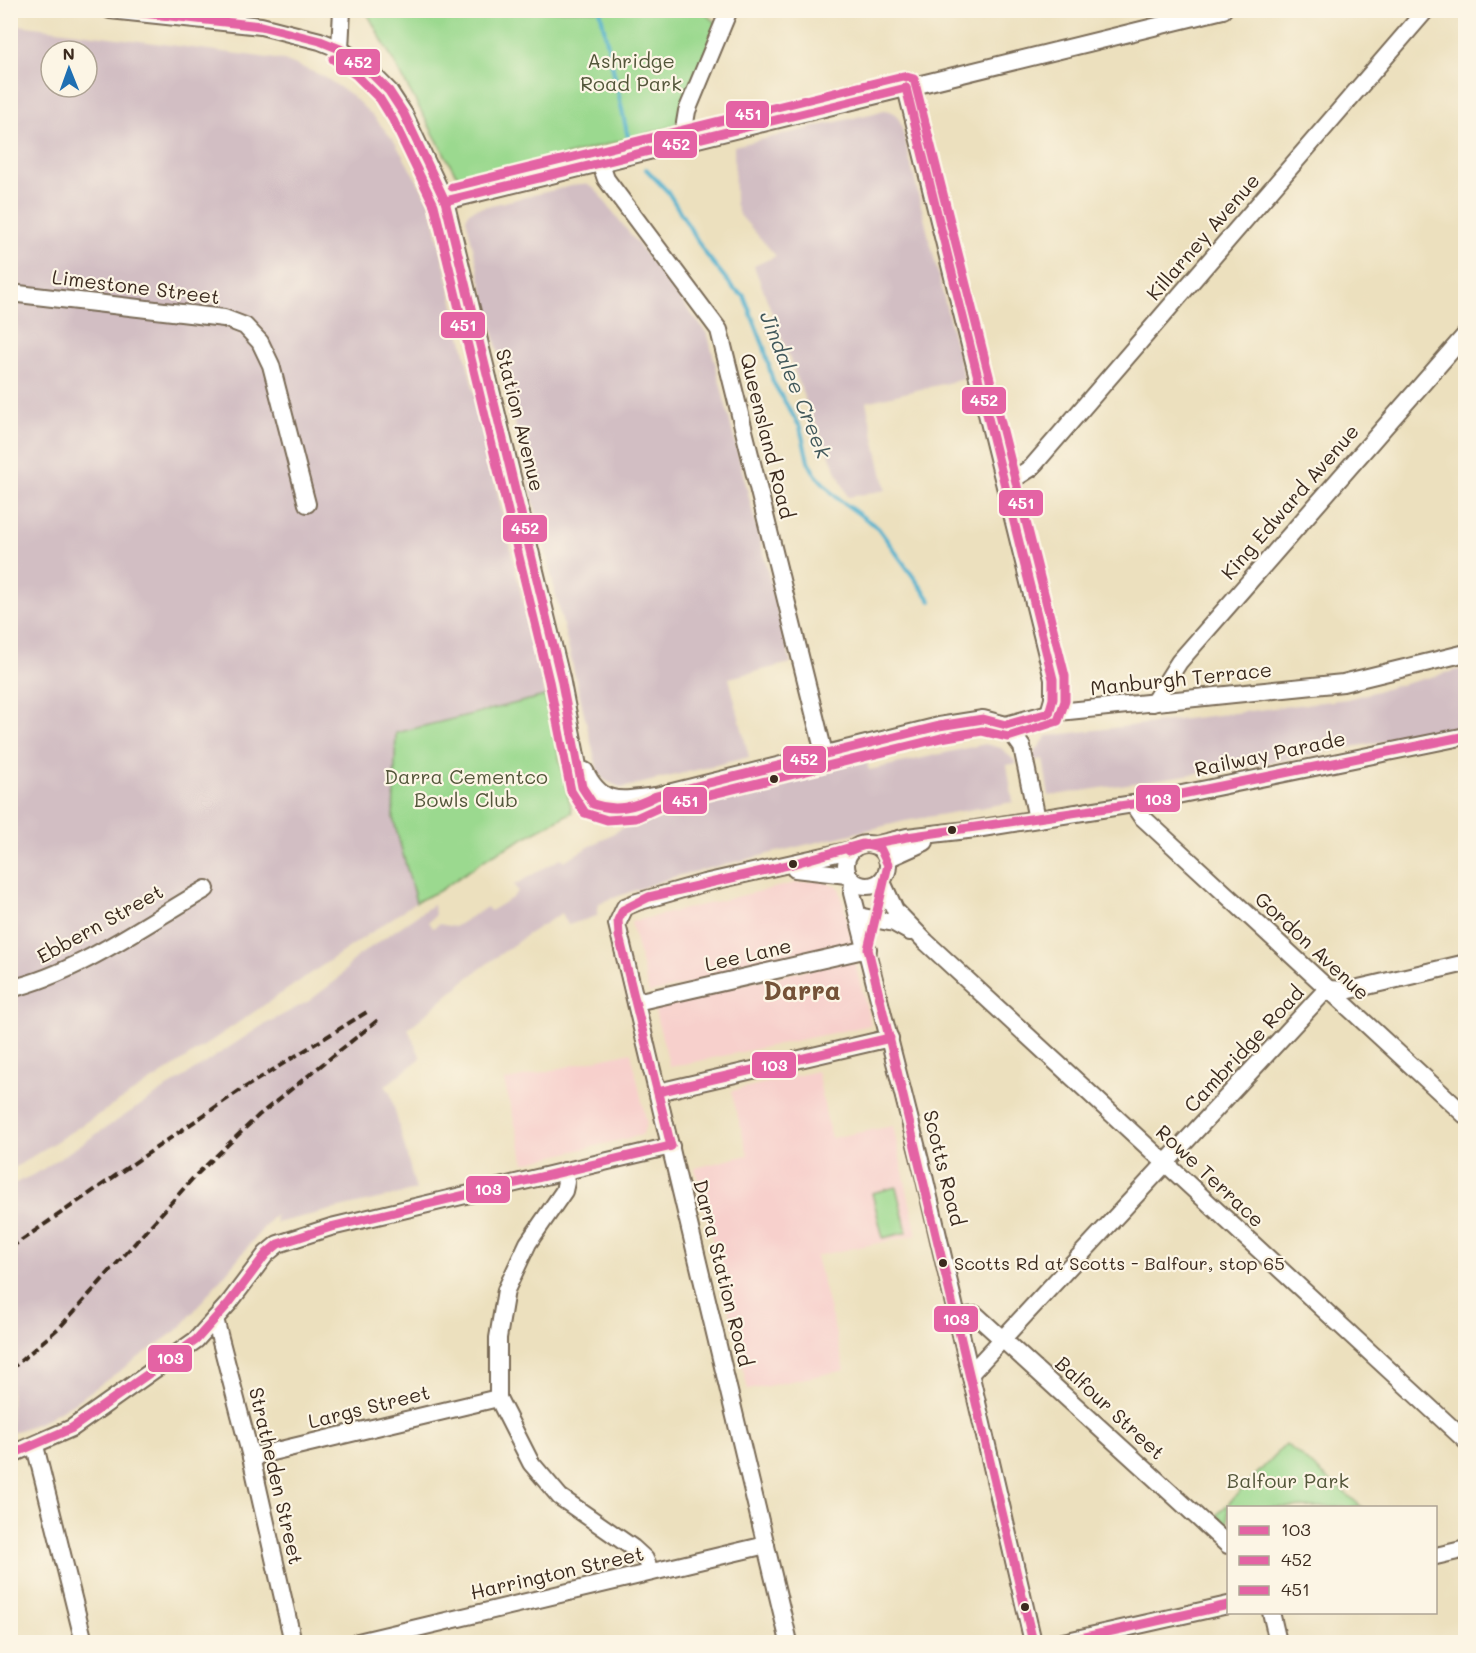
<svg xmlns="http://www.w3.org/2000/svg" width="1476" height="1653" font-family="Mali,sans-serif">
<rect width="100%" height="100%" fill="#fcf5e5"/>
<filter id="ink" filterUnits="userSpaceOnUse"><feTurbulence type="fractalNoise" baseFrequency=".0167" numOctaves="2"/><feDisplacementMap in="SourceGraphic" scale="12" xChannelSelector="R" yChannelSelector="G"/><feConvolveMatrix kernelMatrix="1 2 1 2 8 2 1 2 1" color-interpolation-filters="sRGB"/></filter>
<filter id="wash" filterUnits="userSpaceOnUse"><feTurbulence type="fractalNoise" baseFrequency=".008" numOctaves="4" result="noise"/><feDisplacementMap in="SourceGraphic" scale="24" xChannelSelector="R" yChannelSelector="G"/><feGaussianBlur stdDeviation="1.35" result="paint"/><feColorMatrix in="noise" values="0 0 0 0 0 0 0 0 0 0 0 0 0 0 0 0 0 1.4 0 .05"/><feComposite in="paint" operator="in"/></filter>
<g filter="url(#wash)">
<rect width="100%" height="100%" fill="#ece0be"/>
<g fill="#f7d0cc">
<polygon points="820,880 839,887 854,948 649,993 631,922 795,883"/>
<polygon points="854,959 871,1025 670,1067 653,1004"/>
<polygon points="631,1052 647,1124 642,1135 525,1163 504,1081"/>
<polygon points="817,1071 831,1138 893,1126 917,1235 816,1256 845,1370 748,1390 695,1168 748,1155 731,1091"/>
</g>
<g fill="#d2bec3" fill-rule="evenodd">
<path d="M11,24l273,36 39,16 28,19 23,22 20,24 36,62 115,493 -149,37 15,152 5,17 -249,169 -156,99zM51,51h36v36h-36z"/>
<polygon points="887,110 895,114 900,121 964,379 866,402 886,490 848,497 809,409 754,266 776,256 739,214 735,203 734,146"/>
<polygon points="579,184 587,184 596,190 708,335 791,663 729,678 749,757 622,788 604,780 598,772 466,218 469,212 475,209"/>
<polygon points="1465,668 1465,725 1453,728 1226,771 1225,769 1049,796 1043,759 1032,761 1032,756 1047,736 1347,699"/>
<polygon points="985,744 1001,748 1017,763 1007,765 1013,802 905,821 673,877 599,903 597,916 568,925 562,913 528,934 469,977 408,1029 421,1058 385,1086 390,1092 416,1190 276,1223 275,1214 180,1328 80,1399 41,1422 11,1433 11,1185 37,1173 260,1027 309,1001 338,979 355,958 434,904 435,916 428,922 433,928 439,924 454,927 487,907 490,911 512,898 518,891 514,885 562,858 564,861 658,808 865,757 869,770"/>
</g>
<g fill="#9bd98f" stroke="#6b8256" stroke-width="1.5">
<polygon points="701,10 718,25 675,126 475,180 462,181 454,171 366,11"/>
<polygon points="545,696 572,812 489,857 439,891 416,902 393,818 396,733"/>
<polygon points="896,1187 907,1232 883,1238 872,1193"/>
<polygon points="1286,1444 1362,1507 1228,1508 1228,1526 1217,1515"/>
</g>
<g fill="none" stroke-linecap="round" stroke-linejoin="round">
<g stroke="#50b0ce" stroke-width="4">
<polyline points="600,10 628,137"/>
<polyline points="646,169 668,192 705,253 734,289 744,296 764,347 773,382 800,427 808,461 815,474 837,498 878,528 931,601"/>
</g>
</g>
</g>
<g filter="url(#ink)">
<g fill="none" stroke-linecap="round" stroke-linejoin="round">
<defs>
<g id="minor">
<path d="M110,10l151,16 59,15 20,8 24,17 25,25 15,23 41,87 116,477 21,109 11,17c23,10 42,4 63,-8"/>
<polyline points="340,49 342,10"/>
<polyline points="906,88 1053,679 1053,699 1049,713"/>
<polyline points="688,141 685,123 687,111 729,10"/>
<polyline points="600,162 606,179 719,330 824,753"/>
<polyline points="445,201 1223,10"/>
<polyline points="10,293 224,318 245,326 260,342 271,365 307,504"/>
<polyline points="1006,484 1031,468 1426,10"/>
<polyline points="1153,703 1179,662 1466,334"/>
<polyline points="1006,725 1022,747 1037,819"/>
<path d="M585,771c17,36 37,29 71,25l283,-70 44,-7 23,6 43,-12 294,-30 123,-30"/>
<polyline points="1133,804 1141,816 1466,1116"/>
<circle cx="867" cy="865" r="21"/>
<polyline points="875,845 907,837 976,829 1133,804 1466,736"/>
<polyline points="887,859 925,842"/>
<polyline points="795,869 847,875"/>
<polyline points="853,882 852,893 924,1176 1033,1642"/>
<polyline points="883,884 895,910 926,942 1466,1441"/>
<polyline points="858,916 894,923 910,932"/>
<path d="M10,989c69,-16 135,-65 196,-100"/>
<polyline points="636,1002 868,949"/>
<polyline points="658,1092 890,1038"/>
<polyline points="564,1171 566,1182 564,1191 528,1243 506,1290 498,1338 498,1398 531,1463 560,1497 633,1548 645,1559 651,1572"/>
<polyline points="958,1317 976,1315 1228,1545"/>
<polyline points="215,1319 251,1457 293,1642"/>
<polyline points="970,1374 1327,989 1350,990 1466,963"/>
<polyline points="35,1446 84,1642"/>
<polyline points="10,1455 72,1428 196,1340 229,1303 266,1254 278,1244 331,1227 671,1146"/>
<polyline points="251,1457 498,1398"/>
<polyline points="1436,1556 1466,1549"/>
<polyline points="1271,1612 1278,1642"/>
<polyline points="358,1642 766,1545"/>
<polyline points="789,1642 617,924 625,907 637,902 704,883 851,850"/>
<polyline points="1063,1642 1228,1605"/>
</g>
</defs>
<use href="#minor" stroke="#796a56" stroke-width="20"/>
<use href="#minor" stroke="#fff" stroke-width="16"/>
<g stroke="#3b2a1e" stroke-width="4" stroke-dasharray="9 4.5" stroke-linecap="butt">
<polyline points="10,1248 239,1091 370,1010"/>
<polyline points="10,1370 61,1326 194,1177 259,1115 378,1020"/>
</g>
<defs>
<g id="bus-1">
<path d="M849,851c17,-9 39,-9 58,-14l226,-33 333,-68"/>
<polyline points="658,1092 890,1038"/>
<polyline points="671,1146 619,936 618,920 623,910 649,897 792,864 862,844 880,848 888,865 868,949 1033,1642"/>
<polyline points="10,1455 72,1428 196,1340 229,1303 266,1254 278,1244 331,1227 671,1146"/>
<polyline points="1063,1642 1228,1605"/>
</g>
<g id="bus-2">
<path d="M115,10l146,16 59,15 20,8 24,17 25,25 15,23 41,87 116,477 21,109 11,17c23,8 42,3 63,-8l283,-70 44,-7 23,6 43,-12"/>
<polyline points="906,88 1053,679 1053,699 1049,713"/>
<polyline points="445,201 906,88"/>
</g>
<polyline id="bus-3" points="333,59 356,75 380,99 393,120 434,205 549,681 571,791 585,813 607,820 636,818 660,807 941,738 982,731 1008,737 1058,721 1065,701 1065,676 914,79 903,76 452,187"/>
</defs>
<use href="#bus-1" stroke="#fcf5e5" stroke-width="14"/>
<use href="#bus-2" stroke="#fcf5e5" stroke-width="14"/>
<use href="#bus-3" stroke="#fcf5e5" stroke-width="14"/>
<use href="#bus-1" stroke="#e463a4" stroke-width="9"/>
<use href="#bus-2" stroke="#e463a4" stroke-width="9"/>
<use href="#bus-3" stroke="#e463a4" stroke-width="9"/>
</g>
</g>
<g fill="#3b2a1e" stroke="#fcf5e5" stroke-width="2">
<circle cx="774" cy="779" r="5"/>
<circle cx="952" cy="830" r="5"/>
<circle cx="793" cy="864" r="5"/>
<circle cx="943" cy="1263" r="5"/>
<circle cx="1025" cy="1607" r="5"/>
</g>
<g text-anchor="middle" stroke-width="4.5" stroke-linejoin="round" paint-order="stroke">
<g font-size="18" fill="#3b2a1e" stroke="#fcf5e5" text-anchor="start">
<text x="954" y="1270">Scotts Rd at Scotts - Balfour, stop 65</text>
</g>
<g font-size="20" fill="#53563a" stroke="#fcf5e5">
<text x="631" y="68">Ashridge<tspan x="631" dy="23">Road Park</tspan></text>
<text x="466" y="784">Darra Cementco<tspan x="466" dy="23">Bowls Club</tspan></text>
<text x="1288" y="1488">Balfour Park</text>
</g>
<g font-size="20" fill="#3b2a1e" stroke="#fcf5e5">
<text transform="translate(1203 237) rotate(-49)" y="7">Killarney Avenue</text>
<text transform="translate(136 287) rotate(7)" y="7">Limestone Street</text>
<text transform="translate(520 420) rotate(76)" y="7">Station Avenue</text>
<text transform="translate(767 436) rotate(76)" y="7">Queensland Road</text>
<text transform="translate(1290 502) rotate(-49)" y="7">King Edward Avenue</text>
<text transform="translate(1181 679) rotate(-6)" y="7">Manburgh Terrace</text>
<text transform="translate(1270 754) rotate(-12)" y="7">Railway Parade</text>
<text transform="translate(100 924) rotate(-29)" y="7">Ebbern Street</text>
<text transform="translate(1312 946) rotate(43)" y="7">Gordon Avenue</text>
<text transform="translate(748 955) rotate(-13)" y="7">Lee Lane</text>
<text transform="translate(1244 1049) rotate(-47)" y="7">Cambridge Road</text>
<text transform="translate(944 1168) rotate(76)" y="7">Scotts Road</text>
<text transform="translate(1210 1176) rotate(43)" y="7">Rowe Terrace</text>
<text transform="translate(723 1273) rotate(76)" y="7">Darra Station Road</text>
<text transform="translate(369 1407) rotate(-14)" y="7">Largs Street</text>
<text transform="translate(1110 1408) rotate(43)" y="7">Balfour Street</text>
<text transform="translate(276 1476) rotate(77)" y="7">Stratheden Street</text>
<text transform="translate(557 1573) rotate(-13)" y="7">Harrington Street</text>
</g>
<g font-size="21" font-style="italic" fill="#42595c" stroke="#fcf5e5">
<text transform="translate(795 385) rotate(68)" y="7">Jindalee Creek</text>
</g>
<g font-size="26" font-weight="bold" fill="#755238" stroke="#fcf5e5">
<text x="802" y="1000">Darra</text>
</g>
</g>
<g stroke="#fcf5e5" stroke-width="2">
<rect x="335" y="48" width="46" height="28" rx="6" fill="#e463a4"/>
<rect x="725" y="100" width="45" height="29" rx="6" fill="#e463a4"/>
<rect x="653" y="130" width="45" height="29" rx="6" fill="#e463a4"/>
<rect x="440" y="311" width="46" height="28" rx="6" fill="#e463a4"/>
<rect x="961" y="386" width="46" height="29" rx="6" fill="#e463a4"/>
<rect x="998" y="489" width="46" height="28" rx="6" fill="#e463a4"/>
<rect x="502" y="514" width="46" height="29" rx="6" fill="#e463a4"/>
<rect x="782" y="745" width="45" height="29" rx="6" fill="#e463a4"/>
<rect x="1135" y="784" width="46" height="29" rx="6" fill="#e463a4"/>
<rect x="662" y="786" width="46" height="29" rx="6" fill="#e463a4"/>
<rect x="751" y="1051" width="46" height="28" rx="6" fill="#e463a4"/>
<rect x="465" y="1175" width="46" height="29" rx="6" fill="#e463a4"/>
<rect x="933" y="1305" width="46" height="28" rx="6" fill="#e463a4"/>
<rect x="147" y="1344" width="46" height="29" rx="6" fill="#e463a4"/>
</g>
<g font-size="16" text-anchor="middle" font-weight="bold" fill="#fff">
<text x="358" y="68">452</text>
<text x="748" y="120">451</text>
<text x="676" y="150">452</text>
<text x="463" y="331">451</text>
<text x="984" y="406">452</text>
<text x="1021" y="509">451</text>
<text x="525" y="534">452</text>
<text x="804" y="765">452</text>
<text x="1158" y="805">103</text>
<text x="685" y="807">451</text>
<text x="774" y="1071">103</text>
<text x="488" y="1195">103</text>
<text x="956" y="1325">103</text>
<text x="170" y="1364">103</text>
</g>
<rect width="1476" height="1653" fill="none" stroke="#fcf5e5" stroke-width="36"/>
<rect x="1227" y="1506" width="210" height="108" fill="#fcf5e5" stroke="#afa495" stroke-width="1.5"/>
<rect x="1239" y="1526" width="30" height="9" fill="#e463a4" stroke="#afa495" stroke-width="1.5"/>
<text x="1281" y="1536" font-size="18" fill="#3b2a1e">103</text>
<rect x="1239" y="1556" width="30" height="9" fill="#e463a4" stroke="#afa495" stroke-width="1.5"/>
<text x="1281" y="1566" font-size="18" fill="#3b2a1e">452</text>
<rect x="1239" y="1586" width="30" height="9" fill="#e463a4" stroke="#afa495" stroke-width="1.5"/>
<text x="1281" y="1596" font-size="18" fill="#3b2a1e">451</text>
<g transform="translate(69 69) rotate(359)"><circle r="28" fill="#fcf5e5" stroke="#afa495" stroke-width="1.5"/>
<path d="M0-4.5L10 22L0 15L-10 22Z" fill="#1f6fb2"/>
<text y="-9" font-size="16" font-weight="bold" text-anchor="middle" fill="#3b2a1e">N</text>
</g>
</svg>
